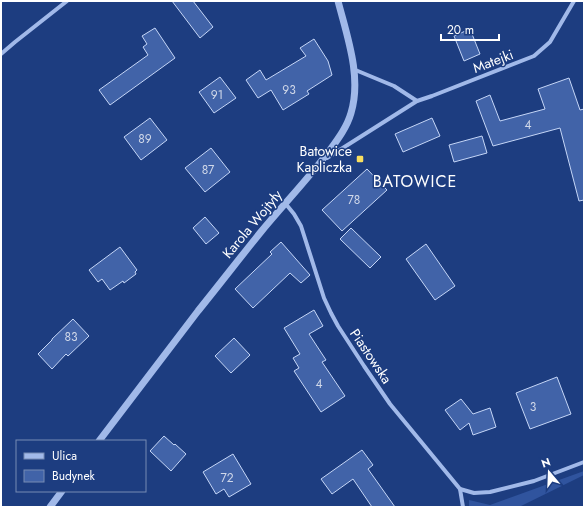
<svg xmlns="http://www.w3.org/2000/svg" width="585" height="508" font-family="Jost,sans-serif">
<rect width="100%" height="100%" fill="#1d3d80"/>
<polygon fill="#30549e" points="584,471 584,475 519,507 469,507 469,500 490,505"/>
<g fill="#4163a8" stroke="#c5d6f7">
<polygon points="172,1 193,1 213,27 200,38"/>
<polygon points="155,28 175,58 110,105 99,90 148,55 143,47 147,44 142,36"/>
<polygon points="470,29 480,54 464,61 454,36"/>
<polygon points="314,39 328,61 332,75 307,91 309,94 283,110 271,90 258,98 246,80 260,70 266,80 306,56 300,48"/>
<polygon points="220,77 236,98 214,113 199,92"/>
<polygon points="569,78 580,110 584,109 584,200 579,201 560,128 493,146 476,101 490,95 500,121 545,109 538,89"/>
<polygon points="150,118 167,140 141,160 124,137"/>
<polygon points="432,118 440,136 403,152 395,134"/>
<polygon points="482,136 487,153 454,162 449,145"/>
<polygon points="211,148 230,172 205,192 185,168"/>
<polygon points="367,169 387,190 342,231 322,210"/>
<polygon points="205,217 219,233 206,244 193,228"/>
<polygon points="351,228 381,257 370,268 340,239"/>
<polygon points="281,242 310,275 301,283 290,273 253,308 235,289 272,254 270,252"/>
<polygon points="426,244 455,286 435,300 406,259"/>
<polygon points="120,247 137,270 135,272 136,274 124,283 123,281 110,290 102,279 98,282 89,270"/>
<polygon points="314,310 323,326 309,334 326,360 322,362 345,396 321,412 294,371 299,368 293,358 300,354 284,328"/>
<polygon points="73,319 89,336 68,356 66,354 52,369 38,354 52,340 52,339"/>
<polygon points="234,338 250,355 231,373 215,356"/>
<polygon points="557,377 571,414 530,429 516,393"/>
<polygon points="461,399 473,414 490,408 496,427 473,435 469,423 460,430 445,410"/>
<polygon points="164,436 174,445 175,444 186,454 171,471 150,451"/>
<polygon points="362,450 373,465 368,469 395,507 372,507 353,479 332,494 321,479"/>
<polygon points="233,454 251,484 229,497 224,489 216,494 203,472"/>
</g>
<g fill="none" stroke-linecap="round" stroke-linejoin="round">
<g stroke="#a1b9e9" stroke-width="4">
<polyline points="1,54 15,42 67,1"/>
<polyline points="353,69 394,86 417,101"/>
<polyline points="327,158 417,101 432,96 534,56 550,42 574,1"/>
<polyline points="285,203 294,214 301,226 324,298 331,313 338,326 364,366 390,404 460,489 463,507"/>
<polyline points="460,489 474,493 490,492 534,481 584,462"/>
</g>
<g stroke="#a1b9e9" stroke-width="7">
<path d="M99,441c33,-44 66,-87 99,-130 21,-26 41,-52 62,-78 23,-28 48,-54 70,-83 8,-11 17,-23 21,-37 11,-36 -4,-77 -13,-112"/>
<polyline points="50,507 62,491"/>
</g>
</g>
<rect fill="#f8de5f" stroke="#1d3d80" stroke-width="1.5" x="356" y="155" width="8" height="8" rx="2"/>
<g text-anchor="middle" stroke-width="3" stroke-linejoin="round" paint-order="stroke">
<g font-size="12" fill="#d0d8e9">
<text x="289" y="94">93</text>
<text x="217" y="99">91</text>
<text x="528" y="129">4</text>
<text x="145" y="143">89</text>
<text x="208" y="174">87</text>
<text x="354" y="204">78</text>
<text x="71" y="341">83</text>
<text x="319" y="388">4</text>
<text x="533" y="411">3</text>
<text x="227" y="482">72</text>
</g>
<g font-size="14" fill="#fff" stroke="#1d3d80">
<text transform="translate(493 61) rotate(-21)" y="5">Matejki</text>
<text transform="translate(252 224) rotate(-50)" y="5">Karola Wojtyły</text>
<text transform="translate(371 356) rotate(56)" y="5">Piastowska</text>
</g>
<g font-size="14" fill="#fff" stroke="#1d3d80" text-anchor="end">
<text x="352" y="156">Batowice<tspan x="352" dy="16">Kapliczka</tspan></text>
</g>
<g font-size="16" letter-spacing="1" fill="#fff" stroke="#1d3d80">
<text x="415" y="187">BATOWICE</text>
</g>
</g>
<rect width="585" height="508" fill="none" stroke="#ffffff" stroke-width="4"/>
<rect x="16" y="440" width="130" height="52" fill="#1d3d80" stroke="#778bb3"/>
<rect x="24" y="453" width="20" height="6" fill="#a1b9e9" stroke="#778bb3"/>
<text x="52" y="460" font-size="12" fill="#ffffff">Ulica</text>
<rect x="24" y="470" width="20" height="12" fill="#4163a8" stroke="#778bb3"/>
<text x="52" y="480" font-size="12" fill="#ffffff">Budynek</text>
<g transform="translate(549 472) rotate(341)" stroke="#1d3d80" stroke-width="3" paint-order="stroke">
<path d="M0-3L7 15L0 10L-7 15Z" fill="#ffffff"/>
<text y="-6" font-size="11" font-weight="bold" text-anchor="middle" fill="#ffffff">N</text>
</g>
<path d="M441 34v6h58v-6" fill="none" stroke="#ffffff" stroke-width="2"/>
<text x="447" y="34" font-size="12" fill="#ffffff" stroke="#1d3d80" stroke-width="3" paint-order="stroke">20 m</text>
</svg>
